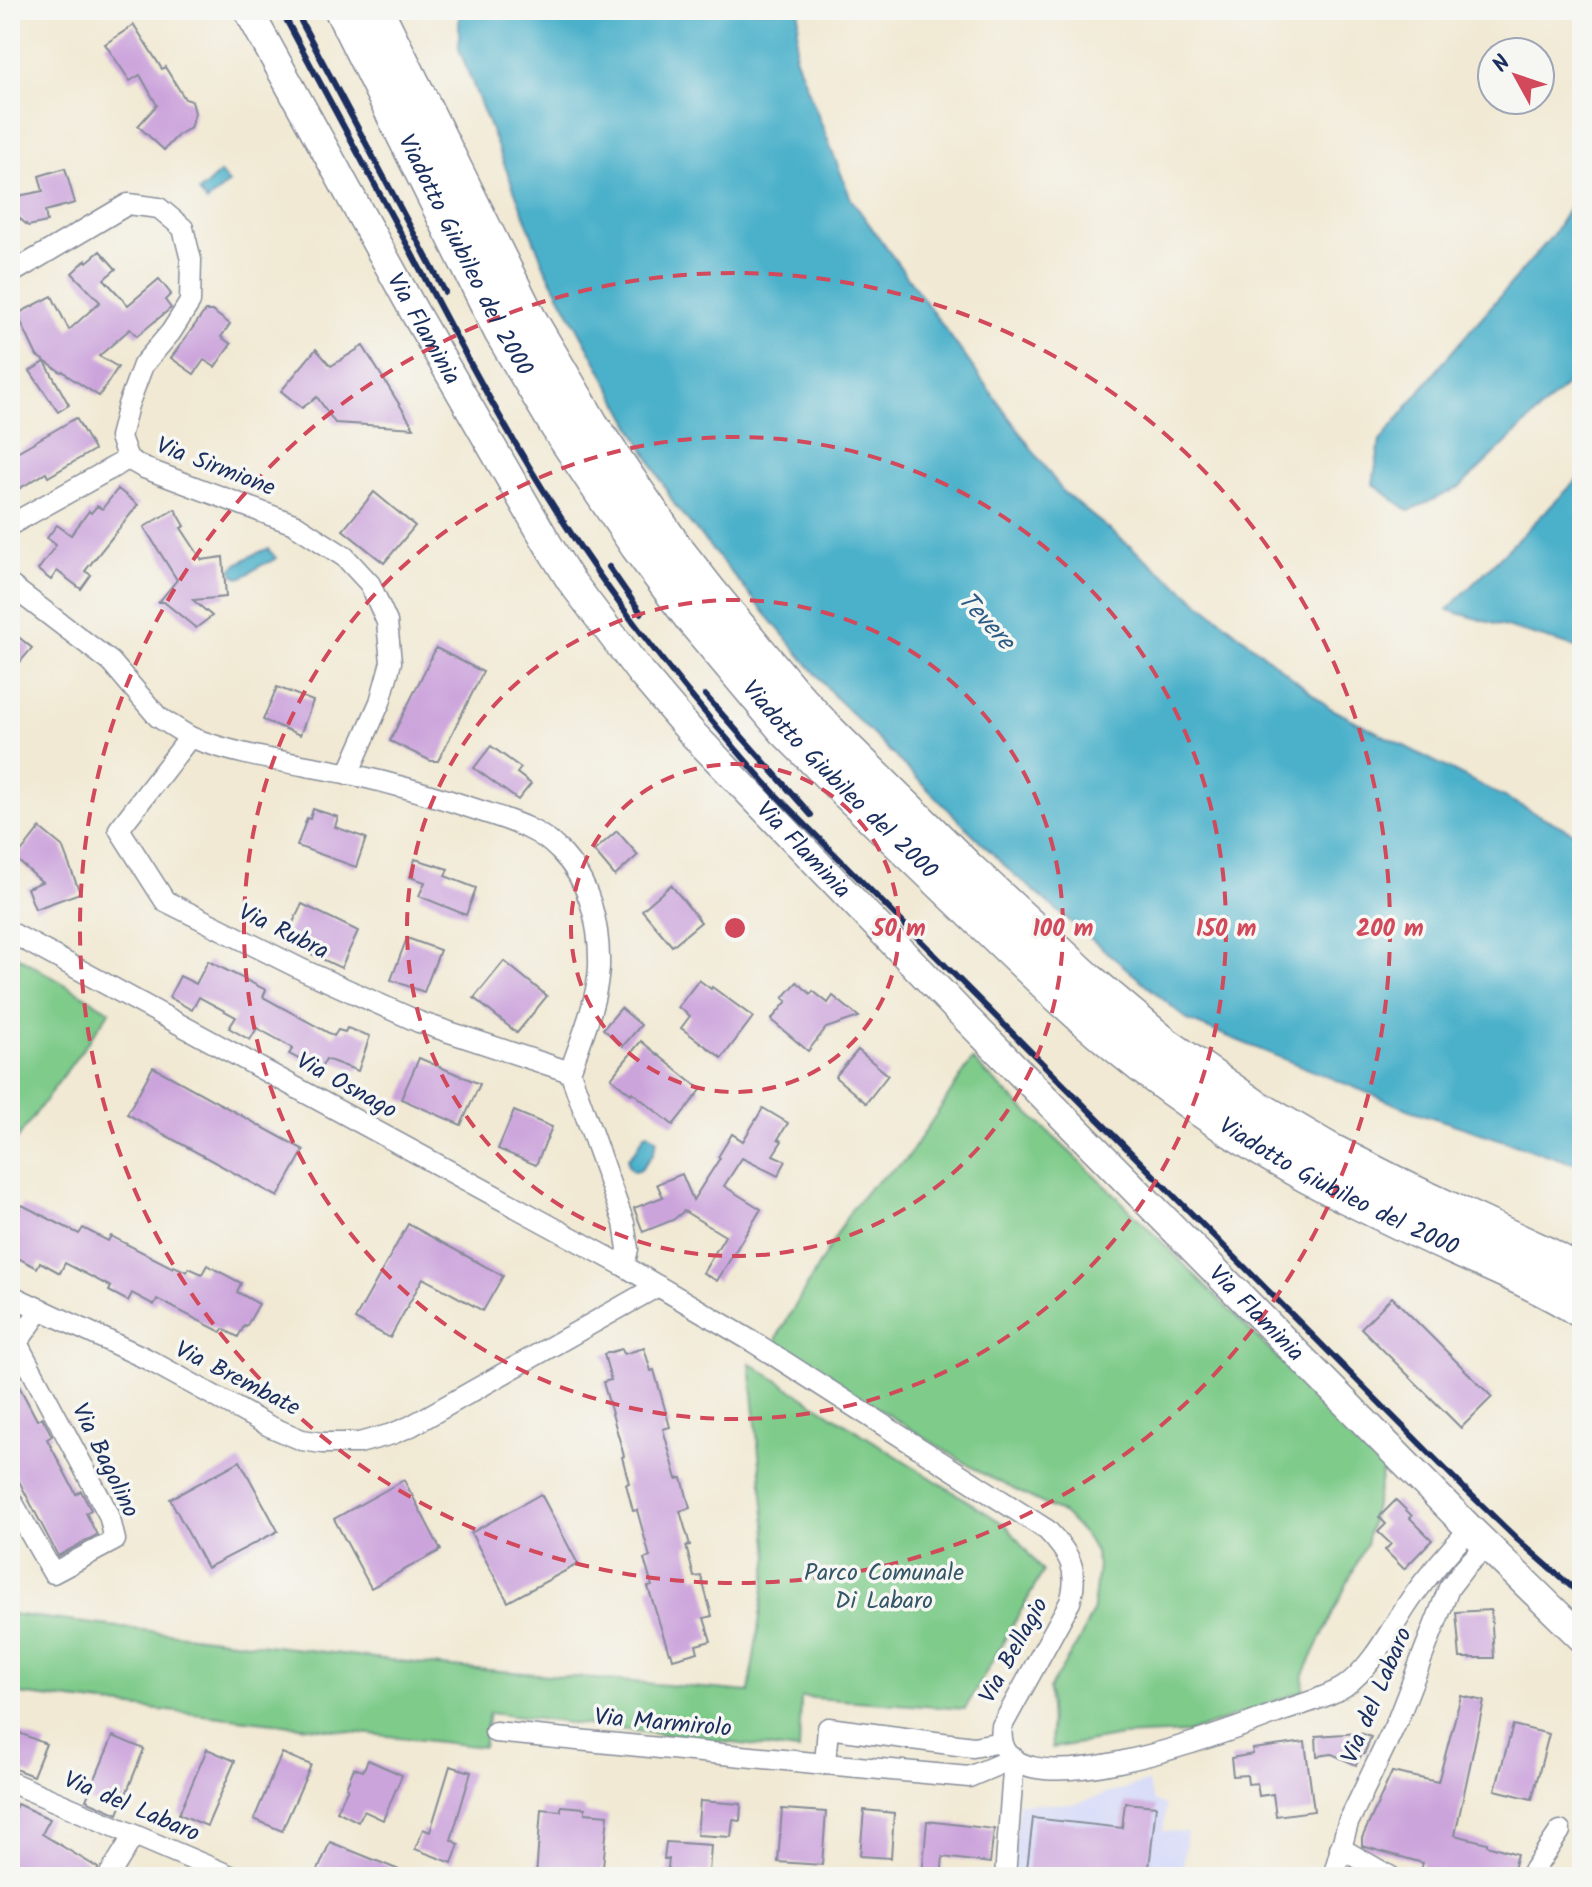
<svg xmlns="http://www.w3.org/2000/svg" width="1592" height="1887" font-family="Kalam,sans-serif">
<rect width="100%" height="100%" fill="#f6f6f2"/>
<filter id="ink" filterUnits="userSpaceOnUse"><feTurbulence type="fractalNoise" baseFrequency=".0125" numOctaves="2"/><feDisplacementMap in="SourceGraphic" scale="16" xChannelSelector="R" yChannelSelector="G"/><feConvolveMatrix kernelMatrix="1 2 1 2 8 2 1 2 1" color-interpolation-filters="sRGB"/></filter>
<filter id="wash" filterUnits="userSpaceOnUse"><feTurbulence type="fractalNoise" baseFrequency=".006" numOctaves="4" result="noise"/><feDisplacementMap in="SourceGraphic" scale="32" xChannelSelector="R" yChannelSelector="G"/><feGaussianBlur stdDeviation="1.8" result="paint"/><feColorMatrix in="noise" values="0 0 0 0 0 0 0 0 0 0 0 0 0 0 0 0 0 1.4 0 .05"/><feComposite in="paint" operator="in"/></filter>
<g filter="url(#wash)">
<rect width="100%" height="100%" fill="#f1e9d3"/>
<polygon fill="#d4d8f9" points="1147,1782 1154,1801 1166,1806 1163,1831 1187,1832 1182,1877 1011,1877 1019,1803 1073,1804"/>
<g fill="#7ecb8a" stroke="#4c7d74" stroke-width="2">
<polygon points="10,952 110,1011 10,1149"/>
<polygon points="972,1060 1110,1190 1384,1465 1366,1544 1304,1674 1303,1691 1188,1733 1121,1736 1052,1748 1049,1689 1079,1641 1092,1613 1095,1593 1098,1565 1094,1550 1087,1538 1064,1514 981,1473 777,1345 777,1337 851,1210 870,1187 906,1160"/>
<polygon points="750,1363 1007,1526 1043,1572 965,1709 801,1697 799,1751 489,1713 483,1747 10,1693 10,1614 440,1666 749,1692 769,1555"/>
</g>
<g fill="#4bb1ca" stroke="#337094" stroke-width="2">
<polygon points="459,10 800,10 795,56 851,199 1063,492 1330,708 1582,837 1582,1166 1413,1111 1189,1021 1009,870 836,698 674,504 545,268 459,49"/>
<polygon points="220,173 229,183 207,202 199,192"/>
<polygon points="1582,186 1582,370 1460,487 1409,511 1373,484 1380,441 1450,354 1552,236"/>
<polygon points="1582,475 1582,649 1447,610"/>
<path d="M268,549l8,9c-5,5 -10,4 -16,8 -8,4 -12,10 -21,12l-6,-4 -1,-5c4,-6 28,-18 36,-20z"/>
<polygon points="648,1133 657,1140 653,1154 640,1170 633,1171 628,1165 628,1158 636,1150 644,1135"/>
</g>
<g id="blocks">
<g fill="#cca4dc">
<polygon points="134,25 162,69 165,67 185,99 192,101 195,113 190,128 178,135 164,150 138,126 157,105 140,75 130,81 105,44"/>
<polygon points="65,168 75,203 45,211 47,222 28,226 17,216 13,197 43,191 39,176"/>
<polygon points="100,251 116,269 104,279 128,305 159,279 171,294 165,300 171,308 137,336 130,329 99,356 118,367 99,396 68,376 63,371 61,372 37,356 17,314 52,296 69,330 100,302 72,273 86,260 87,262"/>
<polygon points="205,311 212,311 230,324 221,337 231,344 215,367 204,360 194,374 171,358"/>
<polygon points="363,346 414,428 335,423 317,397 302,408 281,391 316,349 331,366"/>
<polygon points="45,362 69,405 58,412 30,371"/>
<polygon points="76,418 94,450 48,477 46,473 10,494 10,456"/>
<polygon points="118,489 138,505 85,571 91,575 81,589 57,571 51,580 38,570 56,545 47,538 57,525 71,535 89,511 91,513 97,506 102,509"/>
<polygon points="374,492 415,526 384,563 343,530"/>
<polygon points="175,509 185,526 181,528 202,560 223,557 226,597 193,600 212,616 196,628 164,602 159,602 177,580 144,527"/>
<polygon points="10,630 32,648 10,674"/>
<polygon points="436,648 483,672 438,761 431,761 390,741"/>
<polygon points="277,687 313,701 300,735 263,720"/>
<polygon points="491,746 521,768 517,773 531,784 518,800 474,768"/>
<polygon points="313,809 338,817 335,827 366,838 356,867 297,846 307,818 310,819"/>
<polygon points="40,828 62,846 80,893 35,909 27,888 42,882 16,859"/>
<polygon points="617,831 638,855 615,876 594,851"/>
<polygon points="415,859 448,869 445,876 476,888 466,915 419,896 425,882 410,877"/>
<polygon points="671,885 701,922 672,946 642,910"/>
<polygon points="302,904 358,931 341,968 284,941"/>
<polygon points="407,938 440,950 424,992 391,980"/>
<polygon points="208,961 266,990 263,997 334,1036 338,1030 345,1032 347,1028 370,1036 358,1071 326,1059 319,1070 289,1054 293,1048 257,1028 250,1040 229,1028 236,1017 199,997 192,1010 169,997 180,976 196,984"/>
<polygon points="504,961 547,996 517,1033 474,998"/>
<polygon points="699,980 711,989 712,987 753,1017 722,1058 681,1028 690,1016 678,1007"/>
<polygon points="797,982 811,994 813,991 828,1003 833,996 859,1017 826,1028 808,1051 771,1020 787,1001 783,998"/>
<polygon points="621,1008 641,1025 623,1046 603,1029"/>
<polygon points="641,1041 701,1090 673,1125 632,1092 631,1094 611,1078"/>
<polygon points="858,1050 888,1075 866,1103 835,1077"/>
<polygon points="419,1058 480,1084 461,1125 401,1099"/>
<polygon points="153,1067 304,1150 278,1197 127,1114"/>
<polygon points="763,1108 788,1123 778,1139 782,1141 773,1155 786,1161 778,1176 742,1158 724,1186 761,1209 717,1281 703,1273 725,1236 684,1211 673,1220 643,1232 634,1208 663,1197 657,1184 682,1174 693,1200 720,1158 718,1157 732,1134 743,1141"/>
<polygon points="514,1111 552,1127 536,1165 498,1149"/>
<polygon points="22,1205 79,1234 83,1228 108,1241 111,1236 173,1268 174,1266 187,1272 189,1268 202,1274 207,1265 241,1283 237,1292 259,1304 246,1327 244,1326 238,1337 223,1329 221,1332 157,1299 154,1305 132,1293 128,1301 109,1291 111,1287 65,1263 60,1273 40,1262 37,1268 10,1254 10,1211 17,1215"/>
<polygon points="408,1224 503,1276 483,1311 423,1278 390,1338 355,1319"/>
<polygon points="1392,1297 1492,1397 1461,1428 1361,1328"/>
<polygon points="644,1348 651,1371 654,1370 670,1427 663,1429 677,1479 682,1478 690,1508 680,1511 690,1545 686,1546 694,1577 701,1576 712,1616 704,1618 711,1641 696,1645 698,1652 673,1659 671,1652 669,1653 648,1587 652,1586 644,1559 650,1557 637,1510 633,1511 626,1484 629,1483 622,1457 624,1456 603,1382 611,1380 604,1354 622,1349 624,1354"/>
<polygon points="10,1369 37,1420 42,1417 52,1436 47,1439 76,1494 81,1491 91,1510 86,1513 97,1535 58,1556 10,1464"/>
<polygon points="240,1461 278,1531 207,1568 170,1499"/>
<polygon points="404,1480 441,1550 371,1588 334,1519"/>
<polygon points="541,1494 578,1564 508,1602 471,1533"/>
<polygon points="1396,1500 1412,1516 1410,1518 1432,1540 1404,1569 1385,1550 1391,1544 1378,1532 1386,1524 1379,1517"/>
<polygon points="1491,1610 1494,1658 1460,1658 1456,1612"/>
<polygon points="1461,1696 1484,1701 1455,1835 1487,1843 1487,1845 1517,1854 1511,1877 1419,1877 1423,1863 1362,1846 1362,1838 1392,1772 1438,1782"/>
<polygon points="1513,1725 1549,1734 1532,1799 1495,1790"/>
<polygon points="10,1729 46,1744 33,1776 10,1767"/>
<polygon points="1360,1733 1371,1737 1364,1754 1362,1753 1356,1765 1332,1754 1317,1756 1316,1736"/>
<polygon points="113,1736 144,1749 118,1814 86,1800"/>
<polygon points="1305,1742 1314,1811 1276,1816 1273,1794 1259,1796 1257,1783 1248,1784 1247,1775 1233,1776 1231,1758 1253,1754 1252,1749"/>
<polygon points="207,1749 235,1761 207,1826 179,1814"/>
<polygon points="282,1753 311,1765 282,1831 254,1819"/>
<polygon points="368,1760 402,1775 383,1820 364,1811 358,1822 337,1811 348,1788 346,1787 354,1768 363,1771"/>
<polygon points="450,1766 471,1772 451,1840 459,1844 452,1863 415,1849 423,1829 430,1832"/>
<polygon points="700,1801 741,1804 740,1821 733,1820 731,1837 697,1835"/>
<polygon points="1125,1803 1156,1806 1148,1877 1026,1877 1033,1818 1122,1828"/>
<polygon points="17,1804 50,1819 42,1834 98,1868 95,1877 10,1877 10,1819"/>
<polygon points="561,1806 585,1808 585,1813 608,1815 602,1877 536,1877 541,1809 561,1811"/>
<polygon points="782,1809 826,1812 822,1865 778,1862"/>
<polygon points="864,1810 894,1813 891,1858 860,1856"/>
<polygon points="927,1821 994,1829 990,1863 943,1857 941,1877 922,1877"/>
<polygon points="330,1842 414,1876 414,1877 315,1877"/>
<polygon points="666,1842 711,1845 709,1873 692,1871 692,1877 667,1875 669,1859 664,1859"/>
</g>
</g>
</g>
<g filter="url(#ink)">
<use href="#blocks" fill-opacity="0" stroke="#868c98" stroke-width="2"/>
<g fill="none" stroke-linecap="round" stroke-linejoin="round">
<defs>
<g id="street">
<polyline points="10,274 128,204 159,208 183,228 191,260 190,302 171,332 143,365 128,405 120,437 128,459 144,468 294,524 345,557 370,584 387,622 391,662 380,702 348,774"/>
<polyline points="10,525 128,459"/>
<polyline points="10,585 111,662 158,717 190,737"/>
<path d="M10,932l614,334 131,77 292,187c22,23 33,40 23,72l-68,124c-13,98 236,2 275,-13 21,-8 50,-15 68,-27 29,-21 46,-58 66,-87 18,-25 38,-48 59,-70"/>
<path d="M570,1072c11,-33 27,-69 29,-105 1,-42 -9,-86 -40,-117 -20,-21 -48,-29 -75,-38 -44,-15 -89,-28 -134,-38 -54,-11 -109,-17 -160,-37l-71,92 46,72 138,69 116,52 151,50 54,151 4,26 -4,17"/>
<polyline points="10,1295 147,1359 269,1426 302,1440 322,1443 359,1443 392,1434 411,1426 658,1286"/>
<polyline points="10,1498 53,1573 115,1540 109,1515 17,1343 41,1309"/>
<polyline points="495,1732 825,1764"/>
<polyline points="1002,1742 973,1747 828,1728 825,1764 969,1777 1014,1758 1005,1877"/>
<polyline points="10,1782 233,1877"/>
<polyline points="1340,1848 1391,1877"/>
<polyline points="108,1877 134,1835"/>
<polyline points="1333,1877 1348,1823 1398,1719 1449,1588 1465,1567 1487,1545"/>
<polyline points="1529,1877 1560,1831"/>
</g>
<g id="secondary">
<path id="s1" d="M248,10l168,305 133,231 22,35 69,91 51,60 268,279 511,518 112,109"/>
</g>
<g id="highway">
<path id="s2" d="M343,10l159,321 57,96 79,118 54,72 92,110 64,65 206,198c85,79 184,150 288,203 38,19 76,38 115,55 42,19 86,37 125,62"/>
<polyline points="375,10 527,317 591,426 674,548 710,594 791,692 827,731 967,869 1087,980 1163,1044 1254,1107 1329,1151 1408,1191 1548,1256 1582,1275"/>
</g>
</defs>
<use href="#street" stroke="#868c98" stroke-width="23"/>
<use href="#secondary" stroke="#868c98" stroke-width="31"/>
<use href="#highway" stroke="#868c98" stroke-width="39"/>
<use href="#street" stroke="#fff" stroke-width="20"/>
<use href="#secondary" stroke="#fff" stroke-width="28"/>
<use href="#highway" stroke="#fff" stroke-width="36"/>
<g stroke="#1b2f5e" stroke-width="6">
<path d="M281,10c46,86 92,171 138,257 45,86 91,172 144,254 62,97 135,186 212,273l690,695 53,51 64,56"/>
<polyline points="295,10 445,292"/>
<polyline points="609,567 641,613"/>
<polyline points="705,695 811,815"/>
</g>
</g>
</g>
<g fill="none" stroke="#d1495b" stroke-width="4" stroke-dasharray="14 10">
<circle cx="735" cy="928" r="164"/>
<circle cx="735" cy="928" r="328"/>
<circle cx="735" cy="928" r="491"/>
<circle cx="735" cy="928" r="655"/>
</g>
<g text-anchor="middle" stroke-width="7" stroke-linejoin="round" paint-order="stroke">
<g font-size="24" fill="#1b2f5e" stroke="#f6f6f2">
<text dy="8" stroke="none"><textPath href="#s2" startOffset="274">Viadotto Giubileo del 2000</textPath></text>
<text dy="8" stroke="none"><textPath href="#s1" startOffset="364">Via Flaminia</textPath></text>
<text transform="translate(216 466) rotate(21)" y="8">Via Sirmione</text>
<text dy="8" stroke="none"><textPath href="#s2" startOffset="922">Viadotto Giubileo del 2000</textPath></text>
<text dy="8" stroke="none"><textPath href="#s1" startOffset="1012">Via Flaminia</textPath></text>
<text transform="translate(284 931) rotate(26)" y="8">Via Rubra</text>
<text transform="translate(347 1085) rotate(29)" y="8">Via Osnago</text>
<text dy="8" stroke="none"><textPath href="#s2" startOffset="1570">Viadotto Giubileo del 2000</textPath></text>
<text dy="8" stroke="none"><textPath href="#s1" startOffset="1660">Via Flaminia</textPath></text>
<text transform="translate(238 1378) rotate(27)" y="8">Via Brembate</text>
<text transform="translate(106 1460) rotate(64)" y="8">Via Bagolino</text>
<text transform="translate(1013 1650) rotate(-61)" y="8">Via Bellagio</text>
<text transform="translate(1376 1695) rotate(-67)" y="8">Via del Labaro</text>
<text transform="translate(663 1722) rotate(5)" y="8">Via Marmirolo</text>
<text transform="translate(132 1806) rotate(23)" y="8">Via del Labaro</text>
</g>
<g font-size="24" fill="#345669" stroke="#f6f6f2">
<text x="884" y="1580">Parco Comunale<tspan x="884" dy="28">Di Labaro</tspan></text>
</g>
<g font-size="26" font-style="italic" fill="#2c5c84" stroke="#f6f6f2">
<text transform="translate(987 620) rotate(47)" y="9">Tevere</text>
</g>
</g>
<circle cx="735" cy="928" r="12" fill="#d1495b" stroke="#f6f6f2" stroke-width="4"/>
<g font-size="24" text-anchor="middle" font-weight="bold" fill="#d1495b" stroke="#f6f6f2" stroke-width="7" stroke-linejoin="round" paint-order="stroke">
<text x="899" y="936">50 m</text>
<text x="1063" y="936">100 m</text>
<text x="1226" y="936">150 m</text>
<text x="1390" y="936">200 m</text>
</g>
<rect width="1592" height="1887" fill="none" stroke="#f6f6f2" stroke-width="40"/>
<g transform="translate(1516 76) rotate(310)"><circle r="38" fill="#f6f6f2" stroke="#9ea6b7" stroke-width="2"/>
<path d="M0-6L14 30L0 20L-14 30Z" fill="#d1495b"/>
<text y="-12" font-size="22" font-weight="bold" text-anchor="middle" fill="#1b2f5e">N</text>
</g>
</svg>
